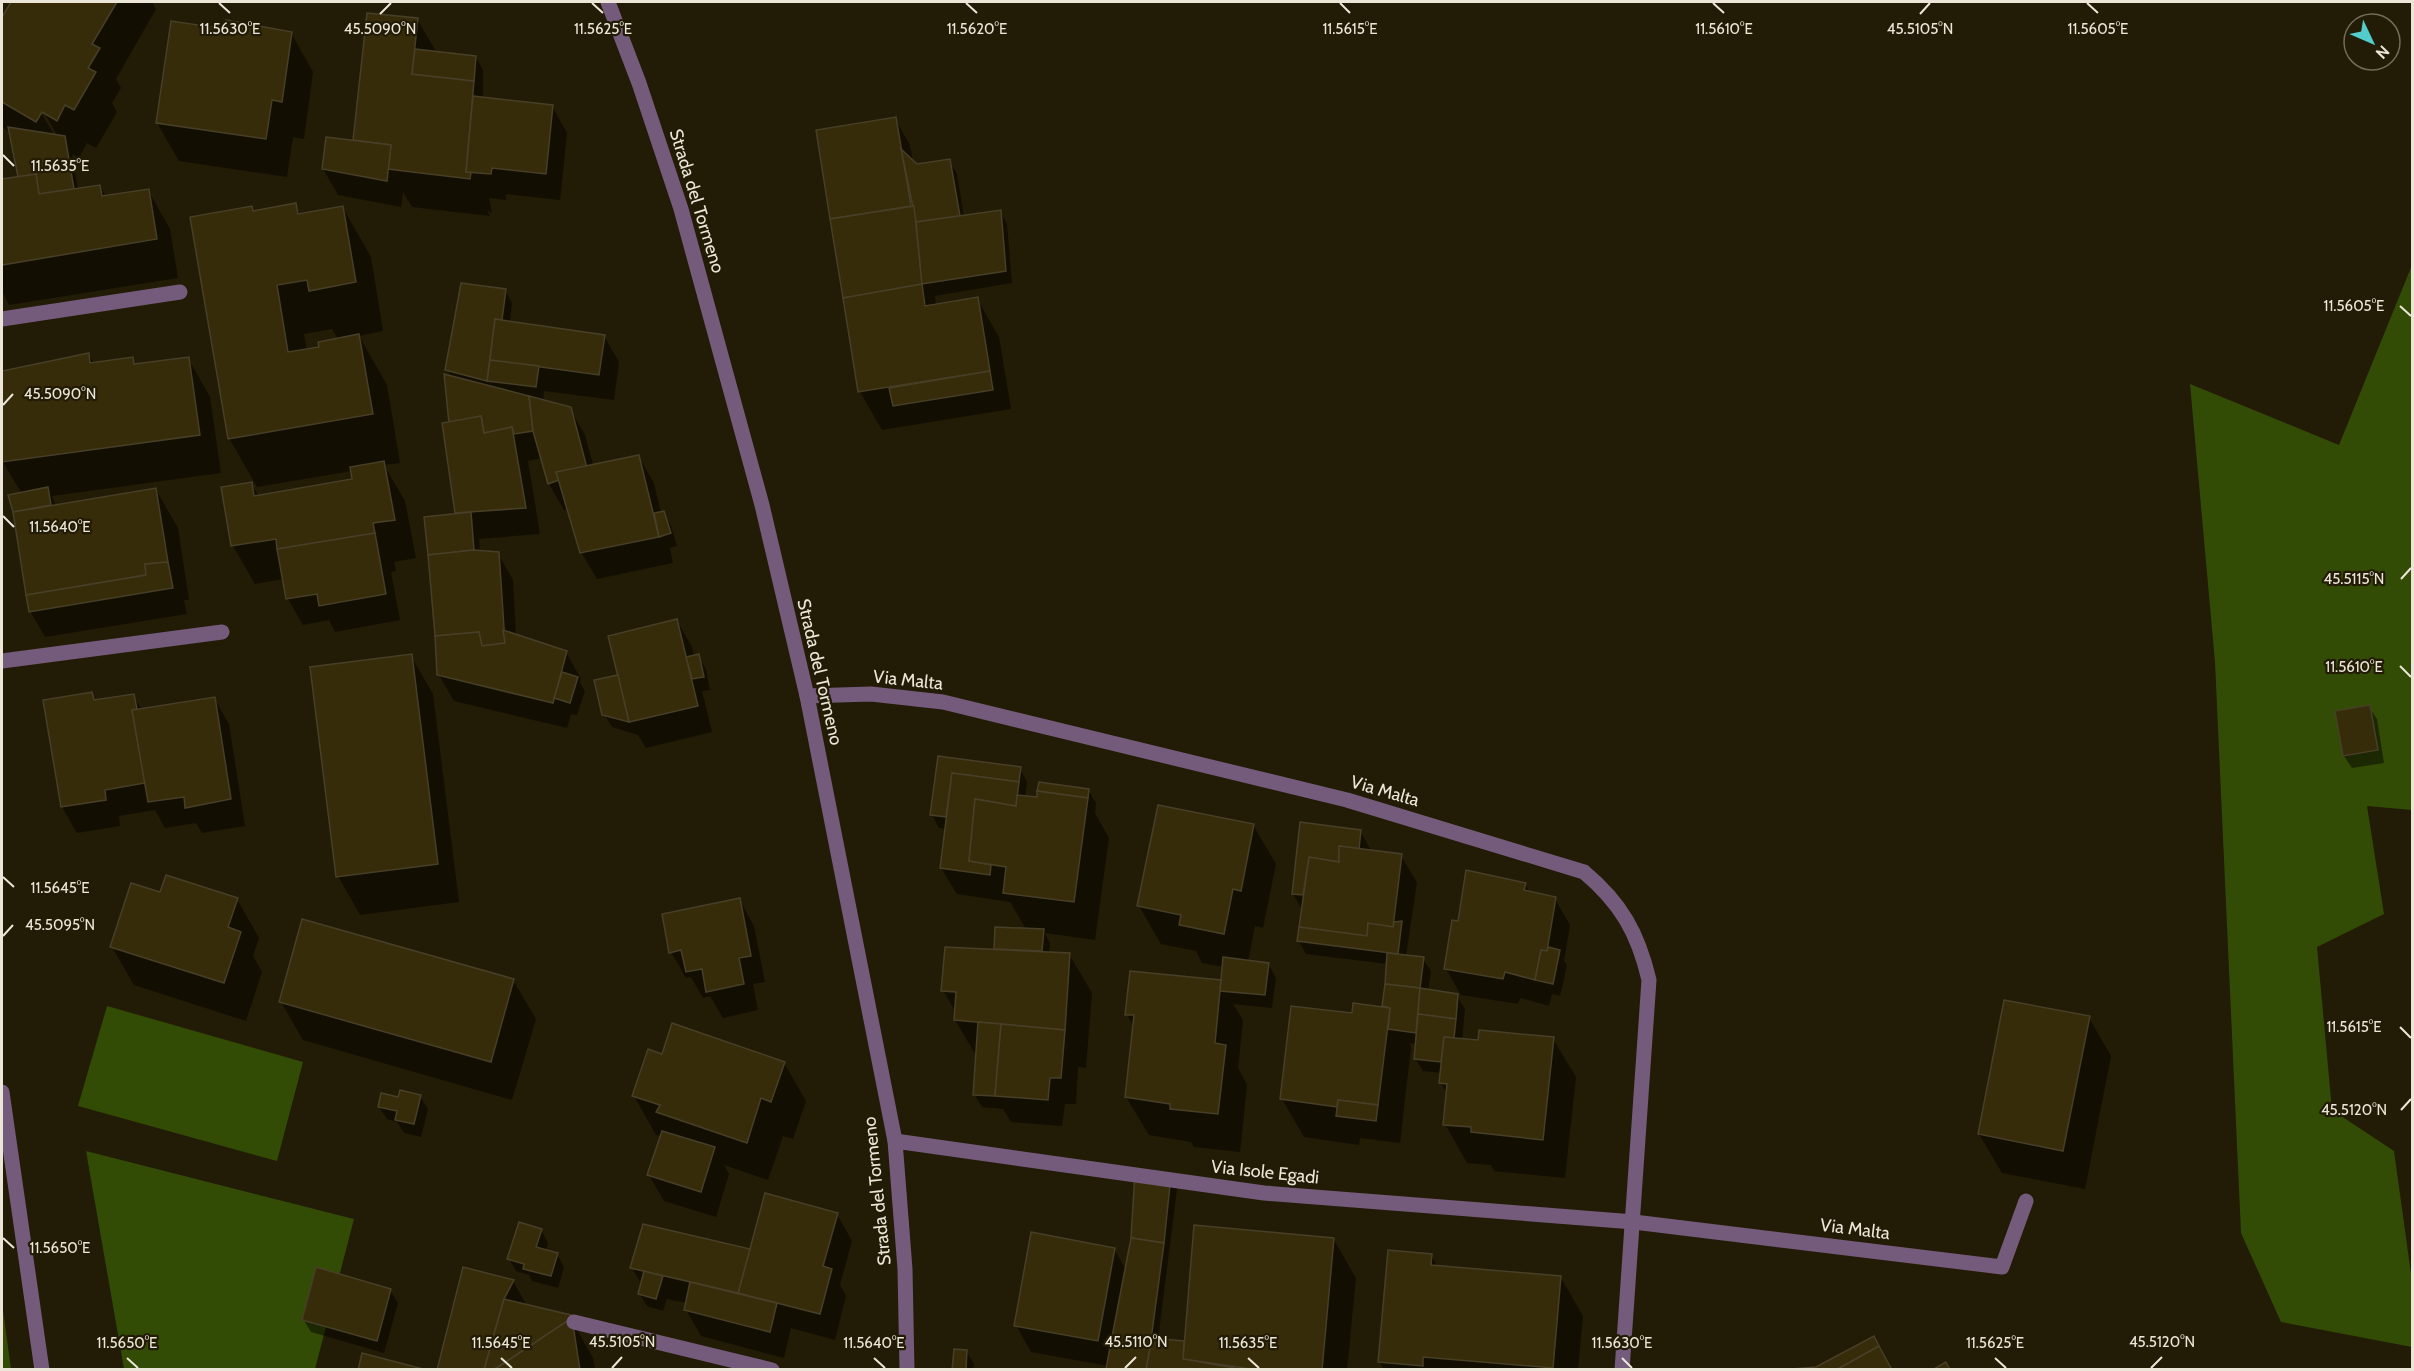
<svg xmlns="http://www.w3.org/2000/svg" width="2414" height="1371" font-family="Cabin,sans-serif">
<rect width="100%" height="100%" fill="#221b05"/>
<g fill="#334c05">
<polygon points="2412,265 2412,810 2367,806 2384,914 2317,947 2332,1110 2394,1151 2412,1281 2412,1347 2281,1322 2241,1233 2215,662 2190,384 2339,445"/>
<polygon points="107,1006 303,1062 277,1161 78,1106"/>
<polygon points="86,1151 354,1219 315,1369 124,1369"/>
<polygon points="2,1303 11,1369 2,1369"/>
</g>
<g fill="#0007" fill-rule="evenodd">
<path d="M12,2h140l4,7 -40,70 5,9 -9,15 5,9 -21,36 -9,-5 -8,15 -7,-4 6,36 22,-4 6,11 42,-7 22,39 8,49 -169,27 -7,-14v-113l1,3 17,-3 -10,-46 -8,-5v-107zM40,105l17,30h-3l-17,-29z"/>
<polygon points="368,15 417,19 437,53 476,57 483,70 483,98 552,106 567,133 560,200 506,194 506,200 489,198 492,213 487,210 490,216 412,207 403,192 401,207 338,195 323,169 354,142"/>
<polygon points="227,31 291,33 313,72 304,139 293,137 287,177 179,161 157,123"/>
<polygon points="895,119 910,145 913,162 917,165 949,161 957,174 964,217 1000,211 1007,224 1012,283 935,296 936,305 977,299 999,337 1011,409 882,430 860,392 817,132"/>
<path d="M295,205l6,10 42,-7 28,49 12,74 -24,5 28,49 13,78 -16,2 21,36 11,57 -22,4 2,9 -5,1 9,48 -65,12 -6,-12 -26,5 -15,-26 -4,-20 -29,5 -22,-38 -10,-58 28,-5 8,14 95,-17 -2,-9 -95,16 -28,-49 24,-226zM332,329l6,10 -17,9 -14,2 -3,-16z"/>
<polygon points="505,290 512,303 510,323 604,336 619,362 614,400 544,391 543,401 570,409 585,435 594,468 639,457 654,483 661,513 664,513 671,526 677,546 670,548 673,563 597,579 581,552 569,508 564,510 549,484 542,458 528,461 540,534 479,539 480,552 498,554 513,580 516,636 566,652 581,679 580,683 585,691 577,715 571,714 567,728 454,701 439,675 458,515 451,424 452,378 447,369"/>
<polygon points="89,355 94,364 132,358 136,365 188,358 210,397 221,473 52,496 56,506 156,490 178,528 189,600 184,600 187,614 45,637 30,611 14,511 22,494 3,462 2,372"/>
<polygon points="677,621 692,647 694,657 698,656 706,669 710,690 702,691 712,732 646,748 638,735 612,727 604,714 619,677"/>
<polygon points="411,656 433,694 459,902 360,915 338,876"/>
<polygon points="91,693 96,702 133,696 142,710 214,698 229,724 245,826 202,833 196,823 165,828 155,810 119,816 120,826 77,833 62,807"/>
<polygon points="2369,707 2377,719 2384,763 2352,768 2344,756"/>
<polygon points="939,758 1020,769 1027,782 1025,797 1038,799 1088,790 1096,803 1095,813 1109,838 1095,940 1045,933 1050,943 1049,953 1069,954 1092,993 1086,1068 1078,1067 1076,1104 1065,1104 1062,1126 1011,1122 1003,1109 982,1107 974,1094 977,1057 955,1020 956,1013 943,990 997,951 995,949 1026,929 1010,902 957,894 941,868 947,829 939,828 932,815"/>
<polygon points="1302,824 1360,831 1372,852 1401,856 1417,882 1406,956 1423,959 1431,971 1428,991 1457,996 1465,1009 1462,1040 1553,1039 1576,1077 1565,1178 1494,1171 1491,1165 1467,1163 1445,1124 1448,1095 1441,1083 1442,1073 1423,1071 1415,1058 1416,1044 1409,1043 1411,1047 1400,1143 1360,1138 1359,1145 1304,1137 1282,1099 1353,1015 1385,1008 1387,964 1306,954 1299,941 1303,911 1293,894"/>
<polygon points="1253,825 1276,864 1263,928 1255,926 1248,962 1269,965 1276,978 1272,1008 1233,1004 1243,1020 1238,1068 1247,1085 1240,1152 1194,1147 1191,1142 1149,1135 1126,1097 1134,1027 1127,1015 1222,982 1224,967 1202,963 1196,951 1161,944 1139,906"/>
<polygon points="1525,884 1530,893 1555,899 1570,925 1564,961 1567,965 1560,996 1552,994 1549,1006 1520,998 1518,1004 1461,995 1446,969 1460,923"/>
<polygon points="237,899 259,938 253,956 262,972 246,1021 134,985 112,947"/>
<polygon points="739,899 754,926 765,982 753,984 758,1010 723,1018 710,996 703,998 691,977 686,978 671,952"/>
<polygon points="513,980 536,1019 512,1100 303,1040 281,1002"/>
<polygon points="2089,1018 2111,1056 2085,1189 2002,1173 1979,1134"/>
<polygon points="663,1056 784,1063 806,1101 793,1139 783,1136 768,1180 724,1165 729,1174 716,1217 664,1201 649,1175 661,1136 656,1135 634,1096"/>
<polygon points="420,1096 428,1109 421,1137 404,1133 397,1122 387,1119 379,1107 399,1099"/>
<polygon points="1170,1176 1177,1189 1158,1340 1183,1343 1186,1347 1334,1240 1356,1278 1347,1370 1108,1370 1108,1366 1031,1352 1016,1325 1114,1249 1126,1270"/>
<polygon points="837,1214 852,1241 840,1285 846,1296 835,1340 791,1328 784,1358 701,1336 686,1310 687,1303 667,1299 663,1311 647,1306 639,1293 642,1285 632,1268 751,1251"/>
<polygon points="541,1230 548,1243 546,1251 557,1254 564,1267 558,1288 532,1281 529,1275 516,1271 509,1258"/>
<polygon points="1431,1255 1438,1267 1561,1278 1583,1316 1578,1370 1384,1370 1380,1362"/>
<polygon points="513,1281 527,1306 570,1317 593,1358 595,1370 438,1370"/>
<polygon points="390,1290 398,1303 384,1353 311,1332 303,1319"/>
<polygon points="966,1351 974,1364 973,1370 954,1370"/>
</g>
<g fill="#372c0a" stroke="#473f28" stroke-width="1.5">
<polygon points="11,2 117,2 92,44 100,48 88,68 96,72 74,110 65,105 57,121 42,112 36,122 2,102 2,17"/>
<polygon points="367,13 418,18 412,74 474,81 466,172 471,172 470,179 388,169 391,145 353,140"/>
<polygon points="226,20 292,32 282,102 272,100 266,139 156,123 171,21 226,29"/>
<polygon points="415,49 476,56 474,81 412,74"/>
<polygon points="473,96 553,105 546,174 492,168 491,174 466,172"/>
<polygon points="896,117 911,206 830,219 816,130"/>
<polygon points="8,127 65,136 74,189 39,194 36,174 18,177"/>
<polygon points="326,137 391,145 387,181 322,169"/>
<polygon points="901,149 917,164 950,159 960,216 916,222"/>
<polygon points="36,174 39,194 100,185 102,196 149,189 157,239 2,265 2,179"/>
<polygon points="296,203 298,214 343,206 356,282 309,291 307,280 277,285 288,352 319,347 318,342 359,334 373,414 228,439 190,217 252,206 253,211"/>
<polygon points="914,206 922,284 843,298 830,219"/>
<polygon points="1001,210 1006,271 922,284 916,222"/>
<polygon points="461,283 506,289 502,320 495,319 487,381 445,370"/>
<polygon points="922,284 925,306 978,297 990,371 858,392 843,298"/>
<polygon points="495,319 605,335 599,375 490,360"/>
<polygon points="89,353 90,363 133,357 134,364 189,357 200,435 2,462 2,371"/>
<polygon points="490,360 539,366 536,387 487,381"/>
<polygon points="990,371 993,390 893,406 889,388"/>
<polygon points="444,374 529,396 533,431 514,434 512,427 484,433 481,416 449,423"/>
<polygon points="529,396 571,407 587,468 556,472 559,480 548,484 533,431"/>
<polygon points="481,416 484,433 512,427 526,508 455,513 442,423"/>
<polygon points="639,455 659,537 580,553 556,472"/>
<polygon points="384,461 395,520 373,523 375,533 277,549 276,539 231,546 221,487 252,482 254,496 352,479 350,467"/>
<polygon points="48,487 51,505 13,512 8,495"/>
<polygon points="156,488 168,562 145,564 146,575 26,595 13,512"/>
<polygon points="664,511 671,533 659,537 654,513"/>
<polygon points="471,512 474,550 428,555 424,517"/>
<polygon points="375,533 386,594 319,606 317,594 286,599 277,549"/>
<polygon points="474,550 499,552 505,643 482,646 479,632 435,636 428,555"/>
<polygon points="168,562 173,588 29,612 26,595 146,575 145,564"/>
<polygon points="677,619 698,706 629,722 608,636"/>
<polygon points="503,630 567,651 553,703 437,675 435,636 479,632 482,646 505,643"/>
<polygon points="412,654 438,864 336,877 310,667"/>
<polygon points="699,654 704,677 692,679 686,657"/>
<polygon points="562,672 578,677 570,703 554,698"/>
<polygon points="618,675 629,722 602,715 594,680"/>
<polygon points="92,692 94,700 134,694 137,709 132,710 145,783 105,790 106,800 61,807 43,700"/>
<polygon points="215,697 231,799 185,808 184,797 148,802 132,710"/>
<polygon points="2370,705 2378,750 2343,756 2335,711"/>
<polygon points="938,756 1021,767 1019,782 952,773 946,817 930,815"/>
<polygon points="952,773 1019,782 1016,806 975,799 969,861 991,865 990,875 940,868"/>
<polygon points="1039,782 1089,789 1088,798 1037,791"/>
<polygon points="1037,791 1088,798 1074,902 1003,893 1006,867 969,861 975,799 1016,806 1017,795 1037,797"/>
<polygon points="1158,805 1254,824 1241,891 1233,889 1224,934 1179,925 1181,915 1137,906"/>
<polygon points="1300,822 1361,830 1359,849 1339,846 1339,862 1309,857 1303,895 1292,894"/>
<polygon points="1339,846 1402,854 1393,927 1368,923 1367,936 1299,927 1309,857 1339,862"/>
<polygon points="1466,870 1526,883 1524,890 1556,897 1547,951 1541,950 1535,980 1505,972 1503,979 1444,969 1452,920 1458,921"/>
<polygon points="166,875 238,898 228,927 241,932 224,983 110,947 131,883 160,892"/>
<polygon points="740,898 751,956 739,958 744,984 706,992 702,969 686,972 681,950 669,953 662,914"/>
<polygon points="302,919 514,979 491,1062 279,1002"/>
<polygon points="1402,921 1398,954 1297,941 1299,927 1367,936 1368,923 1393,927 1394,922"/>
<polygon points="995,927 1044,929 1042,951 994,949"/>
<polygon points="945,947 1070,953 1065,1030 954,1020 956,992 941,991"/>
<polygon points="1548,947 1560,950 1553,984 1535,980 1541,950 1547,951"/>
<polygon points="1387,953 1424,957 1420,988 1385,984"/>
<polygon points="1223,957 1269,963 1265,995 1220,991"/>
<polygon points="1130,971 1221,980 1215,1043 1226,1045 1218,1114 1170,1109 1170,1104 1125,1097 1134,1015 1125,1015"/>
<polygon points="1385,984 1420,988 1416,1033 1388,1029 1390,1008 1382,1006"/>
<polygon points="1420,988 1458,994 1456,1019 1418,1014"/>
<polygon points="2004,1000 2090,1016 2063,1151 1978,1134"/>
<polygon points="1353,1003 1390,1008 1378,1105 1338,1100 1337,1107 1280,1099 1291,1006 1352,1013"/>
<polygon points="1418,1014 1456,1019 1454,1038 1444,1037 1441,1062 1414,1059"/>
<polygon points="978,1022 1001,1024 995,1096 973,1095"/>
<polygon points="672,1023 785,1062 771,1102 761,1098 747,1143 656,1112 660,1105 632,1096 648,1049 662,1054"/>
<polygon points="1001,1024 1065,1030 1061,1078 1050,1078 1048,1100 995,1096"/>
<polygon points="1479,1030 1554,1037 1543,1140 1471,1132 1471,1127 1443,1125 1447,1084 1439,1083 1444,1037 1478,1040"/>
<polygon points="400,1090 421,1095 414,1124 395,1120 397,1111 378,1107 381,1093 398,1097"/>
<polygon points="1338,1100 1378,1105 1376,1121 1336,1116"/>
<polygon points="662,1131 715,1147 701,1192 647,1175"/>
<polygon points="1135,1171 1171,1175 1164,1243 1131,1238"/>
<polygon points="765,1193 838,1213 823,1266 832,1269 820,1314 738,1293"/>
<polygon points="519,1222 542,1229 536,1247 558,1253 551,1276 523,1269 524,1264 507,1259"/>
<polygon points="643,1224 750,1249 738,1293 630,1268"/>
<polygon points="1194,1225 1334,1238 1322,1370 1258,1370 1183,1359"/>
<polygon points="1031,1232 1115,1248 1098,1341 1014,1326"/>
<polygon points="1131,1238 1164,1243 1150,1347 1111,1342"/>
<polygon points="1388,1250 1432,1254 1431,1265 1561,1276 1553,1368 1423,1357 1423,1366 1378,1362"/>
<polygon points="316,1267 391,1289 377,1341 302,1320"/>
<polygon points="463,1267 514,1280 504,1299 484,1370 437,1370"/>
<polygon points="644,1271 663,1276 656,1299 638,1294"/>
<polygon points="690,1282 777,1303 770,1332 684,1310"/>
<polygon points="504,1299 571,1315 572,1318 493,1370 484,1370"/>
<polygon points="572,1318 580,1370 494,1370"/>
<polygon points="1874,1336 1879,1346 1836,1370 1780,1370 1816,1367"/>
<polygon points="1151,1338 1184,1341 1183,1359 1246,1370 1146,1370"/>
<polygon points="1111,1342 1150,1347 1146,1370 1106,1369"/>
<polygon points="1879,1346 1892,1370 1836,1370"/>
<polygon points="954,1349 967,1350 966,1370 952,1370"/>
<polygon points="362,1353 427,1370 358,1370"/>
<polygon points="1946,1362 1950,1370 1932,1370"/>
</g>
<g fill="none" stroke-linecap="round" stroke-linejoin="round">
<g stroke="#755b7b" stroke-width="15">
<polyline points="608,2 639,83 681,209 762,505 807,696 895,1141 905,1269 907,1370"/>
<polyline points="2,319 180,292"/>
<polyline points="2,661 222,632"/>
<path d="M807,696l64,-2 72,8 404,98 237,72c37,31 54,61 65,108l-27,390"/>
<polyline points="2,1092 42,1370"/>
<polyline points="895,1141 1264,1193 1634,1222 2002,1267 2026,1201"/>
<polyline points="574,1322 772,1370"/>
</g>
</g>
<path fill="none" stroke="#ebe6d8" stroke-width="2" d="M219,3l11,10M592,3l11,10M966,3l11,10M1340,3l10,10M1713,3l11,10M2087,3l11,10M380,14l11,-11M1920,14l10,-11M3,155l11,11M2400,306l11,10M3,405l10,-11M3,516l11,11M2401,579l10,-11M2400,666l11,11M3,877l11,10M3,936l10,-11M2400,1027l11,11M2401,1110l10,-11M3,1238l11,10M127,1358l11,10M501,1358l11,10M874,1358l11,10M1248,1358l11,10M1622,1358l10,10M1995,1358l11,10M612,1368l10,-11M1125,1368l11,-11M2151,1368l11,-11"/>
<g text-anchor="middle" stroke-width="4.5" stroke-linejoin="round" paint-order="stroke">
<g font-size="18" fill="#ebe6d8" stroke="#221b05">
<text transform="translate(697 201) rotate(73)" y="6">Strada del Tormeno</text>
<text transform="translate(820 672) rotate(77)" y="6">Strada del Tormeno</text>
<text transform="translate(908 680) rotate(6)" y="6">Via Malta</text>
<text transform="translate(1385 791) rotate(16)" y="6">Via Malta</text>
<text transform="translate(1265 1172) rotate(6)" y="6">Via Isole Egadi</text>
<text transform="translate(877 1191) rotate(-96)" y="6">Strada del Tormeno</text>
<text transform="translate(1855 1229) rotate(7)" y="6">Via Malta</text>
</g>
</g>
<g font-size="15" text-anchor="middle" fill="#ebe6d8" stroke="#221b05" stroke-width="4.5" stroke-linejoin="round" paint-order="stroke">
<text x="603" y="34">11.5625°E</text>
<text x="977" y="34">11.5620°E</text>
<text x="1350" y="34">11.5615°E</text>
<text x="1724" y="34">11.5610°E</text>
<text x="230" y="34">11.5630°E</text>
<text x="2098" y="34">11.5605°E</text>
<text x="380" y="34">45.5090°N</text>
<text x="1920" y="34">45.5105°N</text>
<text x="60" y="171">11.5635°E</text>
<text x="2354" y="311">11.5605°E</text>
<text x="60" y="399">45.5090°N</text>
<text x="60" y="532">11.5640°E</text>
<text x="2354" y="584">45.5115°N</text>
<text x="2354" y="672">11.5610°E</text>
<text x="60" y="893">11.5645°E</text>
<text x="60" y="930">45.5095°N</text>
<text x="2354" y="1032">11.5615°E</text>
<text x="2354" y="1115">45.5120°N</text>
<text x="60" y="1253">11.5650°E</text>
<text x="622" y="1347">45.5105°N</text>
<text x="1136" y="1347">45.5110°N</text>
<text x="2162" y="1347">45.5120°N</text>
<text x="127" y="1348">11.5650°E</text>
<text x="501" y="1348">11.5645°E</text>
<text x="874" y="1348">11.5640°E</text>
<text x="1248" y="1348">11.5635°E</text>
<text x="1622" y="1348">11.5630°E</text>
<text x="1995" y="1348">11.5625°E</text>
</g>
<rect width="2414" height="1371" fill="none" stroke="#ebe6d8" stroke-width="6"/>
<g transform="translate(2372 42) rotate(134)"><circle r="28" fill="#221b05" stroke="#726c59" stroke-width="1.5"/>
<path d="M0-4.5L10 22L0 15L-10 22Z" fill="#53cdcb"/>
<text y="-9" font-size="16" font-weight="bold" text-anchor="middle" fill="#ebe6d8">N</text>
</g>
</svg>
